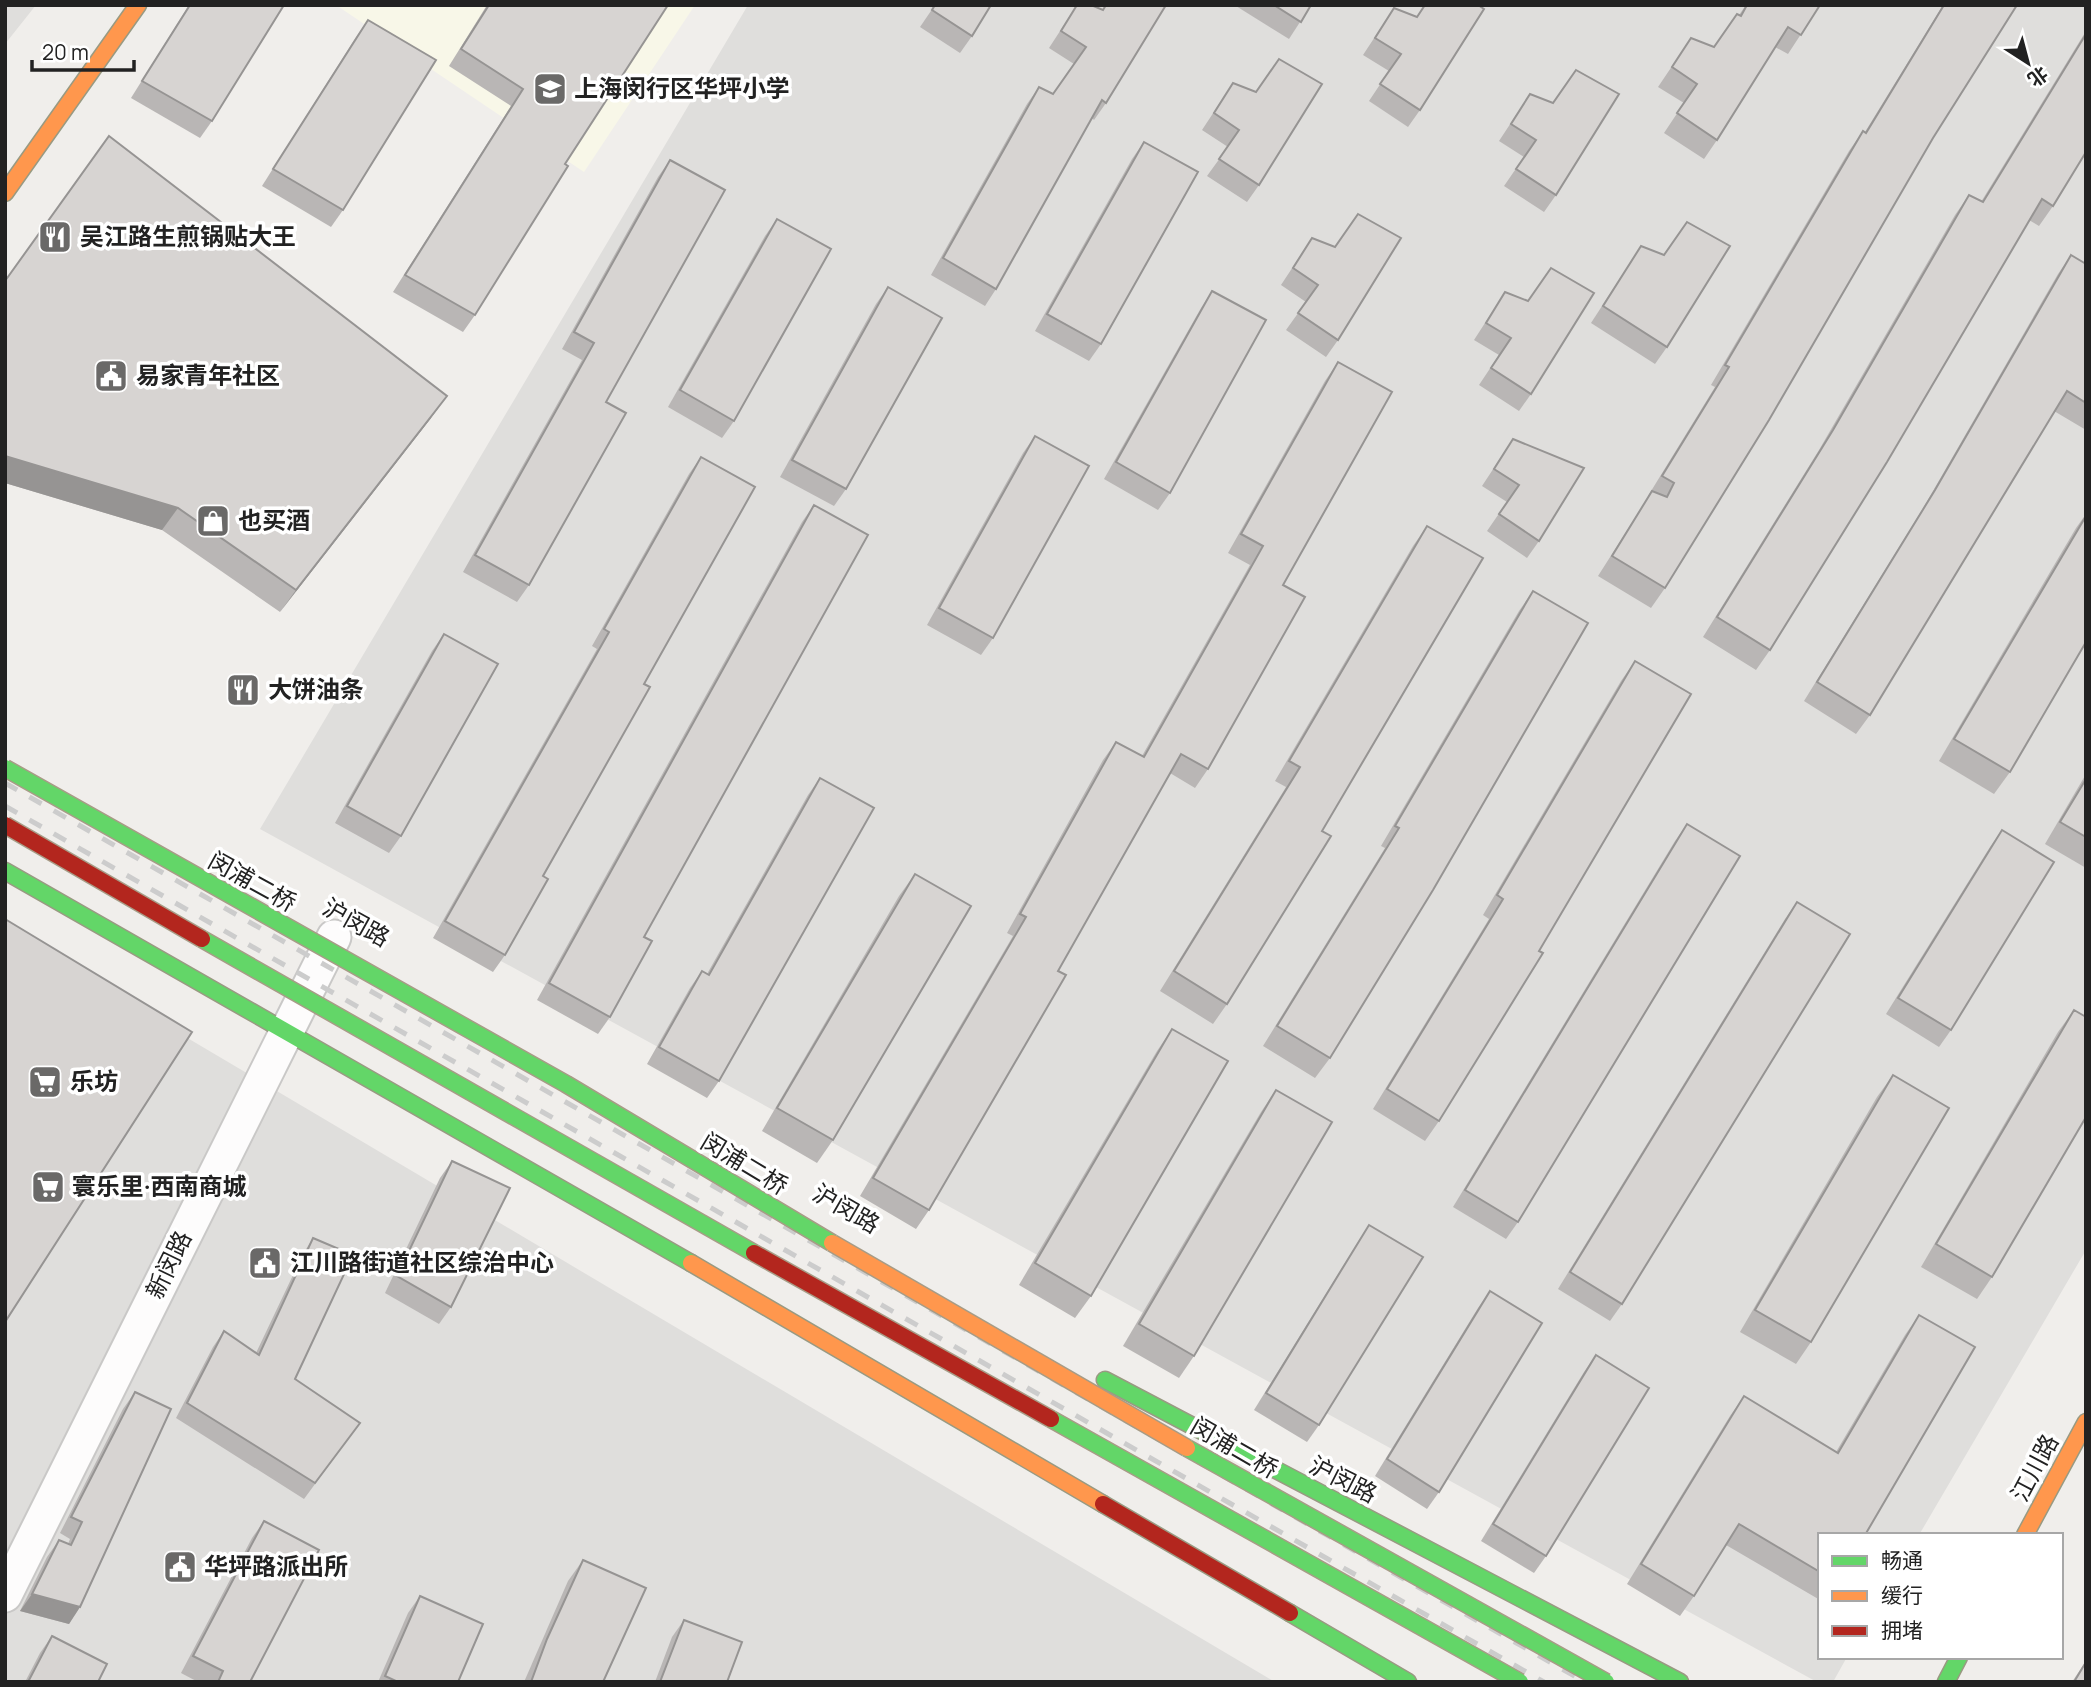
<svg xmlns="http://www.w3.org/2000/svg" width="2091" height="1687" font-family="Manrope,'Noto Sans SC',sans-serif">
<rect width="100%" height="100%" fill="#f0eeeb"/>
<g fill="#dfdedc">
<polygon points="5,5 36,5 5,44"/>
<polygon points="748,5 2086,5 2086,1250 1919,1535 1820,1535 1820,1657 1847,1657 1833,1682 1817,1682 260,829"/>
<polygon points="5,930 1275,1682 5,1682"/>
</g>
<polygon fill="#f8f7e8" points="336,5 695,5 584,172"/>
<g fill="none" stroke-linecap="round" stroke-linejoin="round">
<defs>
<polyline id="street" points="5,1595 334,937"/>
<g id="fast">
<polyline points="5,871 691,1263"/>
<polyline points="1105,1380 1680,1682"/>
<polyline points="1290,1613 1408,1682"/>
<polyline points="1946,1682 1959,1657"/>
</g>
<g id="slow">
<polyline points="5,193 138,5"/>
<polyline points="691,1263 1103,1504"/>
<polyline points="2025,1535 2086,1422"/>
</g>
<polyline id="jam" points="1103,1504 1290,1613"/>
</defs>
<use href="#street" stroke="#c9c8c7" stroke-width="37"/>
<use href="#fast" stroke="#999a82" stroke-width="19"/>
<use href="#slow" stroke="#999a82" stroke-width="19"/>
<use href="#jam" stroke="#999a82" stroke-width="19"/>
<use href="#street" stroke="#fdfcfc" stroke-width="33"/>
<use href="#fast" stroke="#63d668" stroke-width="16"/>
<use href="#slow" stroke="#ff974d" stroke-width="16"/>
<use href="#jam" stroke="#b3261e" stroke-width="16"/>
<g stroke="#ccc" stroke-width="5" stroke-dasharray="14 14" stroke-linecap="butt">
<polyline points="5,783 1585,1682"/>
<polyline points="5,806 1544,1682"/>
</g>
<defs>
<g id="fast-bridge">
<polyline points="5,768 566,1084 832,1243"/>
<polyline points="202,939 754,1253"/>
<polyline points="1051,1419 1520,1682"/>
<polyline points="1187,1448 1606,1682"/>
</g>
<polyline id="slow-bridge" points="832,1243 1187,1448"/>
<g id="jam-bridge">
<polyline points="5,825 202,939"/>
<polyline points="754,1253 1051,1419"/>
</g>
</defs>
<use href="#fast-bridge" stroke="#a79c86" stroke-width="19" stroke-linecap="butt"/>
<use href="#slow-bridge" stroke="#a79c86" stroke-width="19" stroke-linecap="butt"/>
<use href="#jam-bridge" stroke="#a79c86" stroke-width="19" stroke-linecap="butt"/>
<use href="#fast-bridge" stroke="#63d668" stroke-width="16"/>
<use href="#slow-bridge" stroke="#ff974d" stroke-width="16"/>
<use href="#jam-bridge" stroke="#b3261e" stroke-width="16"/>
</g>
<g fill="#b9b6b5">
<polygon points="189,5 284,5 212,121 200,138 131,98"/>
<polygon points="487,5 668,5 565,164 475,315 463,332 393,292 511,106 449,66"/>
<polygon points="935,5 972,36 960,53 920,27"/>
<polygon points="1077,5 1106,103 1094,120 1092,118 996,289 985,306 931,275 1027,104 1039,87 1053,94 1074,64 1049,48"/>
<polygon points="1236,5 1311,5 1289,39 1236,6"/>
<polygon points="1746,5 1820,5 1788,54 1775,47 1717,140 1704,159 1664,133 1684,103 1658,87 1691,38 1714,47 1739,15"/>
<polygon points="1943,5 2017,5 1933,138 1665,588 1651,608 1598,576 1649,496 1648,496 1715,387 1711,385 1849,151 1863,131 1865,132"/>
<polygon points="1394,8 1420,110 1408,127 1369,101 1389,71 1363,55"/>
<polygon points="368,20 343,210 331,227 262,186 356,37"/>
<polygon points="2086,31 2086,152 2053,206 2039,226 2029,220 1770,650 1756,670 1703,637 1819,450 1955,215 1969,195 1981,202"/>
<polygon points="1233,83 1259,185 1247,202 1207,176 1228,147 1202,130"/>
<polygon points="1530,94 1556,195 1544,212 1504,186 1524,157 1499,141"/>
<polygon points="1144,142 1101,344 1089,361 1035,331 1132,159"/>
<polygon points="670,160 606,402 529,585 517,602 463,572 582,360 562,349 658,177"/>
<polygon points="777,219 734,421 722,438 668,407 765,236"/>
<polygon points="1312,238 1338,340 1326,357 1286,330 1306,302 1281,285"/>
<polygon points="1641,246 1667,347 1655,364 1591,323"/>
<polygon points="2071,255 2086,264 2086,430 2054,411 1870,715 1856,734 1804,701 1922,510 2058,274"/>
<polygon points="5,281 431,418 280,612 162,530 5,483"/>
<polygon points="888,287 846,489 834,506 780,477 876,304"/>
<polygon points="1212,291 1170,493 1158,510 1104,479 1201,308"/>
<polygon points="1505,292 1531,394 1519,411 1479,385 1499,355 1474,340"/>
<polygon points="1338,362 1283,585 1208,769 1195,788 1170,773 1058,971 929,1210 916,1229 860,1196 1013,936 1007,933 1103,760 1116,742 1142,756 1250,565 1228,553 1325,381"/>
<polygon points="1035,436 993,638 981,655 927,625 1023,453"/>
<polygon points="1513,439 1539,541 1527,558 1487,531 1507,502 1482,486"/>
<polygon points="701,457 644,684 543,876 505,955 493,972 433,938 597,649 592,646 689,474"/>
<polygon points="814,505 644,937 610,1017 598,1034 537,1000 802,522"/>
<polygon points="2086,514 2086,642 2010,772 1994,794 1939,761 2076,528"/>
<polygon points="1427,526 1322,831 1227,1004 1213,1024 1160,991 1286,787 1275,781 1413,546"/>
<polygon points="1533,591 1330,1058 1315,1078 1263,1046 1385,848 1381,846 1519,611"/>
<polygon points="444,634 401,836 389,853 335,823 432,651"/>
<polygon points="1635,661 1439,1121 1425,1141 1373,1109 1489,919 1483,915 1621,681"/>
<polygon points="2086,774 2086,868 2045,844"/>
<polygon points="820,778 719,1081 707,1098 647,1064 690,988 702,971 707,974 808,795"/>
<polygon points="1687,824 1518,1222 1506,1239 1453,1207 1675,841"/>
<polygon points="2002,830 1951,1030 1939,1047 1886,1014 1990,847"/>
<polygon points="915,874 833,1140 817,1163 762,1131 899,896"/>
<polygon points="1797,902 1622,1304 1610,1321 1558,1289 1785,919"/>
<polygon points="2074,1010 1992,1277 1977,1299 1921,1267 2058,1032"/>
<polygon points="1172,1029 1091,1296 1075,1318 1019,1285 1157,1051"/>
<polygon points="1893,1075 1811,1342 1796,1364 1740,1332 1877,1097"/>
<polygon points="1276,1090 1194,1356 1179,1378 1123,1346 1261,1112"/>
<polygon points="452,1161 451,1307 439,1324 385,1293 440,1178"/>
<polygon points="1369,1225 1319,1425 1307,1442 1254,1410 1358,1242"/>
<polygon points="313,1238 295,1379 360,1423 304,1499 176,1418 213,1347 224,1331 256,1353 303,1254"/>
<polygon points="1490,1291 1439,1492 1427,1509 1375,1476 1478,1308"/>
<polygon points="1919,1315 1820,1535 1820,1600 1726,1545 1694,1596 1680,1616 1627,1584 1730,1416 1744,1396 1836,1452 1905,1335"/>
<polygon points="1596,1355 1546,1556 1534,1573 1481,1541 1584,1372"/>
<polygon points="135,1392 80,1607 69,1624 20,1611 47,1557 59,1540 68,1544 70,1539 60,1533 123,1409"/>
<polygon points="264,1521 250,1682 198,1682 181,1673 252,1538"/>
<polygon points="583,1560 609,1667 603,1682 524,1682 568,1581"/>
<polygon points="420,1596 458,1682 378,1682 408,1613"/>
<polygon points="684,1620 727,1682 655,1682 672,1637"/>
<polygon points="52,1636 98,1682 25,1682 40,1653"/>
<polygon points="2086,1661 2086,1682 2072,1682"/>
</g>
<g fill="#969493">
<polygon points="447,396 431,418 280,612 296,590"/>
<polygon points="5,456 178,508 162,530 5,483"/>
<polygon points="32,1594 80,1607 69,1624 20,1611"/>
</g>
<g fill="#d7d4d2" stroke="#969493" stroke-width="2">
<polygon points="190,5 284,5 212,121 142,81"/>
<polygon points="489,5 668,5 565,164 568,166 475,315 405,275 523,89 461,49"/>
<polygon points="935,5 991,5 972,36 932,10"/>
<polygon points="1077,5 1091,5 1103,10 1106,5 1166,5 1106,103 1102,100 996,289 943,258 1039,87 1053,94 1086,47 1061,31"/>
<polygon points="1274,5 1311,5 1301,22"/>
<polygon points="1425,5 1478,5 1484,9 1420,110 1380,84 1401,54 1375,38 1394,8 1417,17"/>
<polygon points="1747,5 1820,5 1801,35 1788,27 1717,140 1677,113 1697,84 1672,67 1691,38 1714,47 1737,14 1741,16"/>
<polygon points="1944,5 2017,5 1933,138 1769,420 1665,588 1612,556 1652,491 1667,497 1674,483 1662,476 1729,367 1725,365 1863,131 1866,133"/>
<polygon points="368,20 436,60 343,210 273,169"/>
<polygon points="2086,34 2086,152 2053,206 2042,199 1887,462 1770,650 1717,617 1833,430 1969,195 1983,202"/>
<polygon points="1279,59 1322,84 1259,185 1219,159 1239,130 1214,113 1233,83 1256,92"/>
<polygon points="1576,70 1619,94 1556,195 1516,169 1536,140 1511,124 1530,94 1553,103"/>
<polygon points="109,136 447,396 296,590 178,508 5,456 5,281"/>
<polygon points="1144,142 1198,172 1101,344 1047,314"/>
<polygon points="670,160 725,190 606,402 626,413 529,585 475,555 594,343 574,332"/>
<polygon points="1358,214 1401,238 1338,340 1298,313 1318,285 1293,268 1312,238 1335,247"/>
<polygon points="777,219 831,249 734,421 680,390"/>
<polygon points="1687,222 1730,246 1667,347 1603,306 1641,246 1664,255"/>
<polygon points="2071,255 2086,264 2086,403 2067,391 1870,715 1817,682 1935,490"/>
<polygon points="1551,268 1594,293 1531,394 1491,368 1511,338 1486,323 1505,292 1528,301"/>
<polygon points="888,287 942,318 846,489 792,460"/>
<polygon points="1212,291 1266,320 1170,493 1116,462"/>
<polygon points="1338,362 1392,392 1283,585 1305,597 1208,769 1181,754 1058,971 1066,975 929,1210 873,1178 1026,917 1020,914 1116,742 1144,757 1263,546 1241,534"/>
<polygon points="1035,436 1089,466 993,638 939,608"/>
<polygon points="1513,439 1584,468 1539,541 1499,514 1519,485 1494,469"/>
<polygon points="701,457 755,487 644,684 650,687 543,876 548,879 505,955 445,921 609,632 604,629"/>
<polygon points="814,505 868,535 644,937 652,941 610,1017 549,983"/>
<polygon points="2086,516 2086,642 2010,772 1954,739"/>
<polygon points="1427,526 1483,558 1322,831 1331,836 1227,1004 1174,971 1300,767 1289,761"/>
<polygon points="1533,591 1588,623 1433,890 1330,1058 1277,1026 1399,828 1395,826"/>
<polygon points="444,634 498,664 401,836 347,806"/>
<polygon points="1635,661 1691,694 1539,951 1543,953 1439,1121 1387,1089 1503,899 1497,895"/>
<polygon points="820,778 874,808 719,1081 659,1047 702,971 709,975"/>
<polygon points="2086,779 2086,837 2060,822"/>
<polygon points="1687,824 1740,856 1518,1222 1465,1190"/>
<polygon points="2002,830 2054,862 1951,1030 1898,998"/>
<polygon points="915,874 971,906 833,1140 777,1108"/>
<polygon points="1797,902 1850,934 1622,1304 1570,1272"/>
<polygon points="5,919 192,1032 5,1322"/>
<polygon points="2074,1010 2086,1017 2086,1117 1992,1277 1936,1244"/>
<polygon points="1172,1029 1228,1061 1091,1296 1035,1263"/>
<polygon points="1893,1075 1949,1108 1811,1342 1755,1310"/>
<polygon points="1276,1090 1332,1122 1194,1356 1139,1324"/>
<polygon points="452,1161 510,1188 451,1307 397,1276"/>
<polygon points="1369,1225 1423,1257 1319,1425 1266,1393"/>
<polygon points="313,1238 353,1255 295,1379 360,1423 315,1483 187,1403 224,1331 259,1355"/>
<polygon points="1490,1291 1542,1323 1439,1492 1387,1459"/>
<polygon points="1919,1315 1975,1347 1865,1535 1820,1535 1820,1572 1739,1524 1694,1596 1641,1564 1744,1396 1838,1453"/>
<polygon points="1596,1355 1649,1388 1546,1556 1493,1524"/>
<polygon points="135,1392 171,1409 80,1607 32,1594 59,1540 71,1545 82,1522 71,1517"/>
<polygon points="264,1521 319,1550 250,1682 218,1682 223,1671 193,1656"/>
<polygon points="583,1560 646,1588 603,1682 531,1682 547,1639"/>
<polygon points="420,1596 483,1624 458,1682 398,1682 385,1676"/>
<polygon points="684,1620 742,1642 727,1682 660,1682"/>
<polygon points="52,1636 107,1664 98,1682 28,1682"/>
<polygon points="2086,1662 2086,1682 2074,1682"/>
</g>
<defs>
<symbol id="school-square" viewBox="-11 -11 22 22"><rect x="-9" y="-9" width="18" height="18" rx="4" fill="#6a6968" stroke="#fff"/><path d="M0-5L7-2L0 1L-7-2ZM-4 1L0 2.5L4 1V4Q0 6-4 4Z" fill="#fff"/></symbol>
<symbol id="restaurant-square" viewBox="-11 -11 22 22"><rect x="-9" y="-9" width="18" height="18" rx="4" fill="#6a6968" stroke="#fff"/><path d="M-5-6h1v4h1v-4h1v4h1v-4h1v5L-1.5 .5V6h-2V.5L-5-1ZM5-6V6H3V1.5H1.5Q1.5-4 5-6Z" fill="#fff"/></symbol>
<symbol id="civic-square" viewBox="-11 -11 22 22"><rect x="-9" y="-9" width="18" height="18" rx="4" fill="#6a6968" stroke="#fff"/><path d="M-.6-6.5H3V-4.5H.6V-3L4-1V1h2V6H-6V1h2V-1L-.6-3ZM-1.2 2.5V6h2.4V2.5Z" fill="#fff"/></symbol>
<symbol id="shop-square" viewBox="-11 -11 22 22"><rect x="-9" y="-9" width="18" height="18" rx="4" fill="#6a6968" stroke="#fff"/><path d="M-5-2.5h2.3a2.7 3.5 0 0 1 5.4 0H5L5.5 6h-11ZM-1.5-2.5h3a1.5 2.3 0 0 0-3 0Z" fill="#fff"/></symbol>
<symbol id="supermarket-square" viewBox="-11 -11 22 22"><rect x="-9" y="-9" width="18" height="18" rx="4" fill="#6a6968" stroke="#fff"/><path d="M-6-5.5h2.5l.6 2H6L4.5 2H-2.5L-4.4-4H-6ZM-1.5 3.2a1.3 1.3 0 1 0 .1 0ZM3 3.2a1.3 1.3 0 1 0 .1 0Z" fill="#fff"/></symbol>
</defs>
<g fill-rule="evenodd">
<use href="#school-square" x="531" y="70" width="38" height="38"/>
<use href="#restaurant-square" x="36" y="218" width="38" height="38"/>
<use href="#civic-square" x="92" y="357" width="38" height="38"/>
<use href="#shop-square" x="194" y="502" width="38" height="38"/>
<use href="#restaurant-square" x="224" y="671" width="38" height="38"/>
<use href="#supermarket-square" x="26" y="1063" width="38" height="38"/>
<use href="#supermarket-square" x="29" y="1168" width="38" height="38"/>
<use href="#civic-square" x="246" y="1244" width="38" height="38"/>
<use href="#civic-square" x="161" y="1548" width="38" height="38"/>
</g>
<g text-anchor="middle" stroke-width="7" stroke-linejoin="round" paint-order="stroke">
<g font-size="24" font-weight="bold" fill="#222" stroke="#fff" text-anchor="start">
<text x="574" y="97">上海闵行区华坪小学</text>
<text x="80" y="245">吴江路生煎锅贴大王</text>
<text x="136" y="384">易家青年社区</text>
<text x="238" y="529">也买酒</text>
<text x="268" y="698">大饼油条</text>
<text x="70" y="1090">乐坊</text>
<text x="72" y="1195">寰乐里·西南商城</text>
<text x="290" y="1271">江川路街道社区综治中心</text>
<text x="204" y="1575">华坪路派出所</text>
</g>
<g font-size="24" fill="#222" stroke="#fff">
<text transform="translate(252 882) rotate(29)" y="8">闵浦二桥</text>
<text transform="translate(356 923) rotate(29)" y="8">沪闵路</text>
<text transform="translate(744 1164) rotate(31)" y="8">闵浦二桥</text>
<text transform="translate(846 1209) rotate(30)" y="8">沪闵路</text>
<text transform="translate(169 1265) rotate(-64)" y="8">新闵路</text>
<text transform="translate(1234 1448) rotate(30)" y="8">闵浦二桥</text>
<text transform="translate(2035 1468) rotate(-62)" y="8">江川路</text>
<text transform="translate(1343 1480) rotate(27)" y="8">沪闵路</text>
</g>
</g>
<rect width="2091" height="1687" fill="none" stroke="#222222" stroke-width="14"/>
<rect x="1818" y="1533" width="245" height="126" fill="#ffffff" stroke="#a7a7a7" stroke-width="2"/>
<rect x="1832" y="1556" width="35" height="10" fill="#63d668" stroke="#a7a7a7" stroke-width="2"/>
<text x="1881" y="1568" font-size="21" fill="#222222">畅通</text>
<rect x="1832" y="1591" width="35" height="10" fill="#ff974d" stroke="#a7a7a7" stroke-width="2"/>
<text x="1881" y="1603" font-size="21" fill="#222222">缓行</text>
<rect x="1832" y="1626" width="35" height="10" fill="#b3261e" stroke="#a7a7a7" stroke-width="2"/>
<text x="1881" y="1638" font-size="21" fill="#222222">拥堵</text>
<g transform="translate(2028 63) rotate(144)" stroke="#ffffff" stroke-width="5" paint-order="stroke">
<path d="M0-5L12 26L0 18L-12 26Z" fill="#222222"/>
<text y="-10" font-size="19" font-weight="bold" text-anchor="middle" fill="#222222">北</text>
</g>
<path d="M32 60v10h102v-10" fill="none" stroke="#222222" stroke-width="3.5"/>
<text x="42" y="60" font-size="21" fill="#222222" stroke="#ffffff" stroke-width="5" paint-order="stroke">20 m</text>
</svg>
